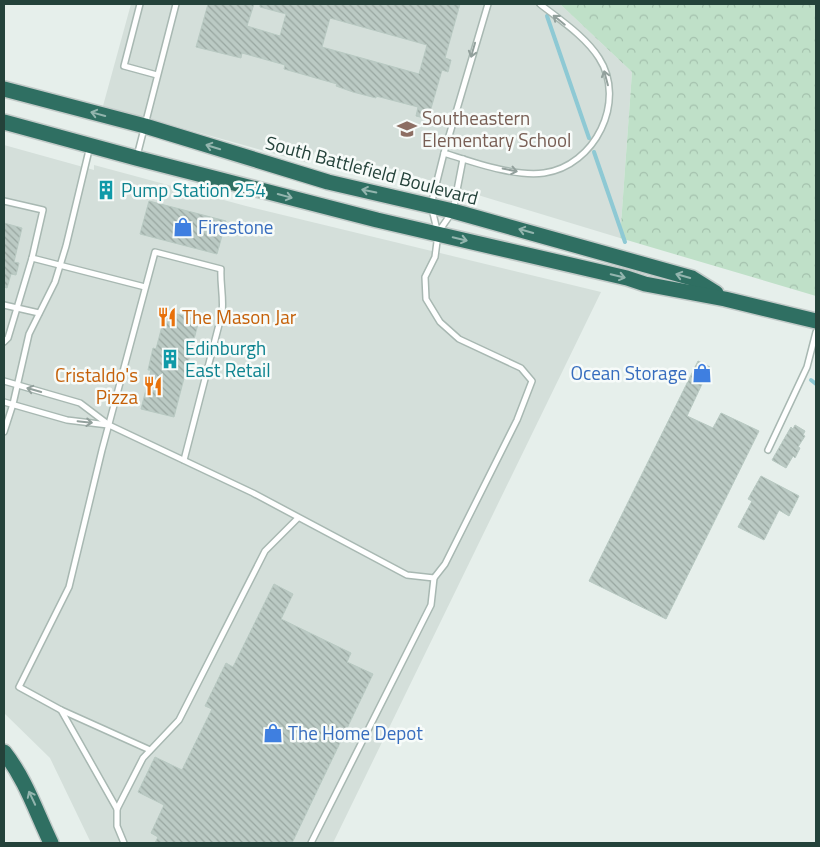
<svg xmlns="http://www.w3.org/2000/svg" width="820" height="847" font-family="'Titillium Web',sans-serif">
<defs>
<pattern id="forest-crowns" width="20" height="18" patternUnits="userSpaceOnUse" patternTransform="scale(1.25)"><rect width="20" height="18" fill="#bfe0c8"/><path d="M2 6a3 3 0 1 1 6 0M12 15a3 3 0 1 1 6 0" fill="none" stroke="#a4c1ad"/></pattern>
<pattern id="building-back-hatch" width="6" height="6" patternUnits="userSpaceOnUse" patternTransform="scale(1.25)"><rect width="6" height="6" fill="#bbcac4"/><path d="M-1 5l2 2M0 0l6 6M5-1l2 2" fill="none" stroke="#98a6a0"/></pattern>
</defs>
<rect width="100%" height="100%" fill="#e6efeb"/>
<g fill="#d4dfda">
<polygon points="131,4 560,4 632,72 620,238 389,168 315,152 308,163 103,106"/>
<polygon points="4,145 94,170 94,165 246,206 601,292 333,843 91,843 50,758 4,713"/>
</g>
<polygon fill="url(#forest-crowns)" points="560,4 816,4 816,296 620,238 632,72"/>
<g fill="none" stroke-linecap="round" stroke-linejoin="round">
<g stroke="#8ec9d4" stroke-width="4">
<polyline points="547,16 589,138"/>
<polyline points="594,152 625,242"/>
<polyline points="811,380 816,384"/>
</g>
</g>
<g fill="url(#building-back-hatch)" stroke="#b8c9c2" fill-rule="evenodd">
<path d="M208,4h46l-7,22 33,10 6,-22 -26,-7v-3h200l-15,54 6,2 -3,12 -6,-2 -14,49 -12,-3 2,-9 -42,-11v2l-23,-6 -17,-6 1,-2 -53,-15 1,-4 -43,-12 -1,5 -45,-11zM330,18l97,27 -8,29 -97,-27z"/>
<polygon points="149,201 226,221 217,254 140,234"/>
<polygon points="4,223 22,228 14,262 19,263 16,275 11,274 7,288 4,287"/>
<polygon points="166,311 199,320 174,417 141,409 151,370 148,370 153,348 156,349"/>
<polygon points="698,361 710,367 687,416 713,428 721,413 759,431 666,619 589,581"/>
<polygon points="795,425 805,431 803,435 805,436 798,447 800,448 795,458 793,456 786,468 772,460 791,427 793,429"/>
<polygon points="761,476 799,496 789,516 779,510 764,540 738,527 752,501 748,499"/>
<polygon points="274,584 293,594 281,619 351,653 347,662 373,674 292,843 155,843 158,837 151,833 164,805 138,792 155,757 182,770 212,709 205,706 226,663 233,667"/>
</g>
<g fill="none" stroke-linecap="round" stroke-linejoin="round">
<defs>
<g id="lane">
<polyline points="140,4 124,66 157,75"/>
<path d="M444,153c29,9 70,24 100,20 51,-7 83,-72 55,-115 -14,-22 -39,-38 -59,-54"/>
<polyline points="137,156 176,4"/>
<polyline points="4,201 43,210 32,258 8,338 4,342"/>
<polyline points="439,231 453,211 463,159"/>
<polyline points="32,258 145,287"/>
<polyline points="4,305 39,313"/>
<polyline points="4,381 80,403 109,425 253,493 407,575 434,578 445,564 517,420 532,381 521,368 459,339 440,322 426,299 425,277 435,257 438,234 431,205 444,153 488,4"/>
<polyline points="4,402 67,420 108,425"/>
<polyline points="4,432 13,404 29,334 55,282 66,246 90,146"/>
<polyline points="768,450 807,367 816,332"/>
<polyline points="61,710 150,750"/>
<path d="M117,809l-56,-99 -42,-23 50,-100 33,-137 53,-198 66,17c-1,15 3,29 1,44l-38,147"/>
<polyline points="124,843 117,826 117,809 143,758 179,720 265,551 298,518"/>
<polyline points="311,843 431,605 434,578"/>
</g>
<g id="highway">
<polyline points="4,89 145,126 328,182 453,211 692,278 716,293"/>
<polyline points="4,122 136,158 377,220 627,278 645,284 725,299 816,321"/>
<path d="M4,752c22,28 32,60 47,91"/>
</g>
</defs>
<use href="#lane" stroke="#a8b8b2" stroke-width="8"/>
<use href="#highway" stroke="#c2cac8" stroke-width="18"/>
<use href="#lane" stroke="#fff" stroke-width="5"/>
<use href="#highway" stroke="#2f6f62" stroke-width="15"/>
</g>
<defs><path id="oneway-shaft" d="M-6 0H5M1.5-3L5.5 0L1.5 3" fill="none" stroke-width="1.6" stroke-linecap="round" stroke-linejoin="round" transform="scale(1.25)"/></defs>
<g stroke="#92a09c">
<use href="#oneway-shaft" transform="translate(559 20) rotate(-141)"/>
<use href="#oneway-shaft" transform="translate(473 50) rotate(106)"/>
<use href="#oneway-shaft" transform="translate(606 78) rotate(-105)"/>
<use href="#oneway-shaft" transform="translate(510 170) rotate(11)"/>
<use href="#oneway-shaft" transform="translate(34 390) rotate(-164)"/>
<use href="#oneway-shaft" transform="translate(85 422) rotate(6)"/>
</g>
<g stroke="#93b5ae">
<use href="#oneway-shaft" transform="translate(98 114) rotate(-165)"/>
<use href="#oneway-shaft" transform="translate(213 147) rotate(-163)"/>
<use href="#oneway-shaft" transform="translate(369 191) rotate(-168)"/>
<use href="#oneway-shaft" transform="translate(285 196) rotate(15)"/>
<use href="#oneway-shaft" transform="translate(526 231) rotate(-164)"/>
<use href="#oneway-shaft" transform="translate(460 239) rotate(13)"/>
<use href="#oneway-shaft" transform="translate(618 276) rotate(13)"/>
<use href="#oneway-shaft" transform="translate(683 276) rotate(-164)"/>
<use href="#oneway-shaft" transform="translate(32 798) rotate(-115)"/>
</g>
<defs>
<symbol id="school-bare" viewBox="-9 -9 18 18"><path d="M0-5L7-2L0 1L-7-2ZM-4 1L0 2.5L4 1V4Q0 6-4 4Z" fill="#8d6e63" stroke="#f7fbf9" stroke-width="2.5" paint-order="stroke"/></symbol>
<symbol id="building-bare" viewBox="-9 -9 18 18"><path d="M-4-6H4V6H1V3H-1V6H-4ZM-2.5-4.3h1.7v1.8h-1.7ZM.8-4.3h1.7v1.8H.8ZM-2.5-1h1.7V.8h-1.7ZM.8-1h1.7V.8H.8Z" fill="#0f9aa8" stroke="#f7fbf9" stroke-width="2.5" paint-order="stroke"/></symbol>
<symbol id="shop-bare" viewBox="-9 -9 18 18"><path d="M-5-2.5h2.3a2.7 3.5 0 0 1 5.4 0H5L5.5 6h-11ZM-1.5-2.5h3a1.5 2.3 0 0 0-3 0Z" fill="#3f7fe0" stroke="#f7fbf9" stroke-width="2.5" paint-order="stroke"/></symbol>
<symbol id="restaurant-bare" viewBox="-9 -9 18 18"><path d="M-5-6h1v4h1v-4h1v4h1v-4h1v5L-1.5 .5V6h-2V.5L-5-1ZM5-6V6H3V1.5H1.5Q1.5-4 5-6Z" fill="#e8710a" stroke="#f7fbf9" stroke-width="2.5" paint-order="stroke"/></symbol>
</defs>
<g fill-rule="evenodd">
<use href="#school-bare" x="393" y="115" width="28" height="28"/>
<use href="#building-bare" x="92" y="176" width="28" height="28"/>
<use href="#shop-bare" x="169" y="213" width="28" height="28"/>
<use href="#restaurant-bare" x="153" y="303" width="28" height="28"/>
<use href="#building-bare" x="156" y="345" width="28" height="28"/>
<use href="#shop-bare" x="688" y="359" width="28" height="28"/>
<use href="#restaurant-bare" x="139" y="372" width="28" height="28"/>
<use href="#shop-bare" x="259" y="719" width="28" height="28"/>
</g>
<g text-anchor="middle" stroke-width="5" stroke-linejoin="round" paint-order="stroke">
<g font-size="19" fill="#785e54" stroke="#f7fbf9" text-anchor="start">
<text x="422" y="125">Southeastern<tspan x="422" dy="22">Elementary School</tspan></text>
</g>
<g font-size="19" fill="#24423a" stroke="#f7fbf9">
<text transform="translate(372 170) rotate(15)" y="7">South Battlefield Boulevard</text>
</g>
<g font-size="19" fill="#0d838f" stroke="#f7fbf9" text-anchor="start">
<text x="121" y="197">Pump Station 254</text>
<text x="185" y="355">Edinburgh<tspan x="185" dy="22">East Retail</tspan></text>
</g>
<g font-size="19" fill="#366cbe" stroke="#f7fbf9" text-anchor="start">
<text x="198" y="234">Firestone</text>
<text x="687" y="380" text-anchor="end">Ocean Storage</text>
<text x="288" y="740">The Home Depot</text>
</g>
<g font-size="19" fill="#c56008" stroke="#f7fbf9" text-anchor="start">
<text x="182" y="324">The Mason Jar</text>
<text x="138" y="382" text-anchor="end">Cristaldo's<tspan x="138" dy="22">Pizza</tspan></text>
</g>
</g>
<rect width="820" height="847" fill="none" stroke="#24423a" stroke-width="10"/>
</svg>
